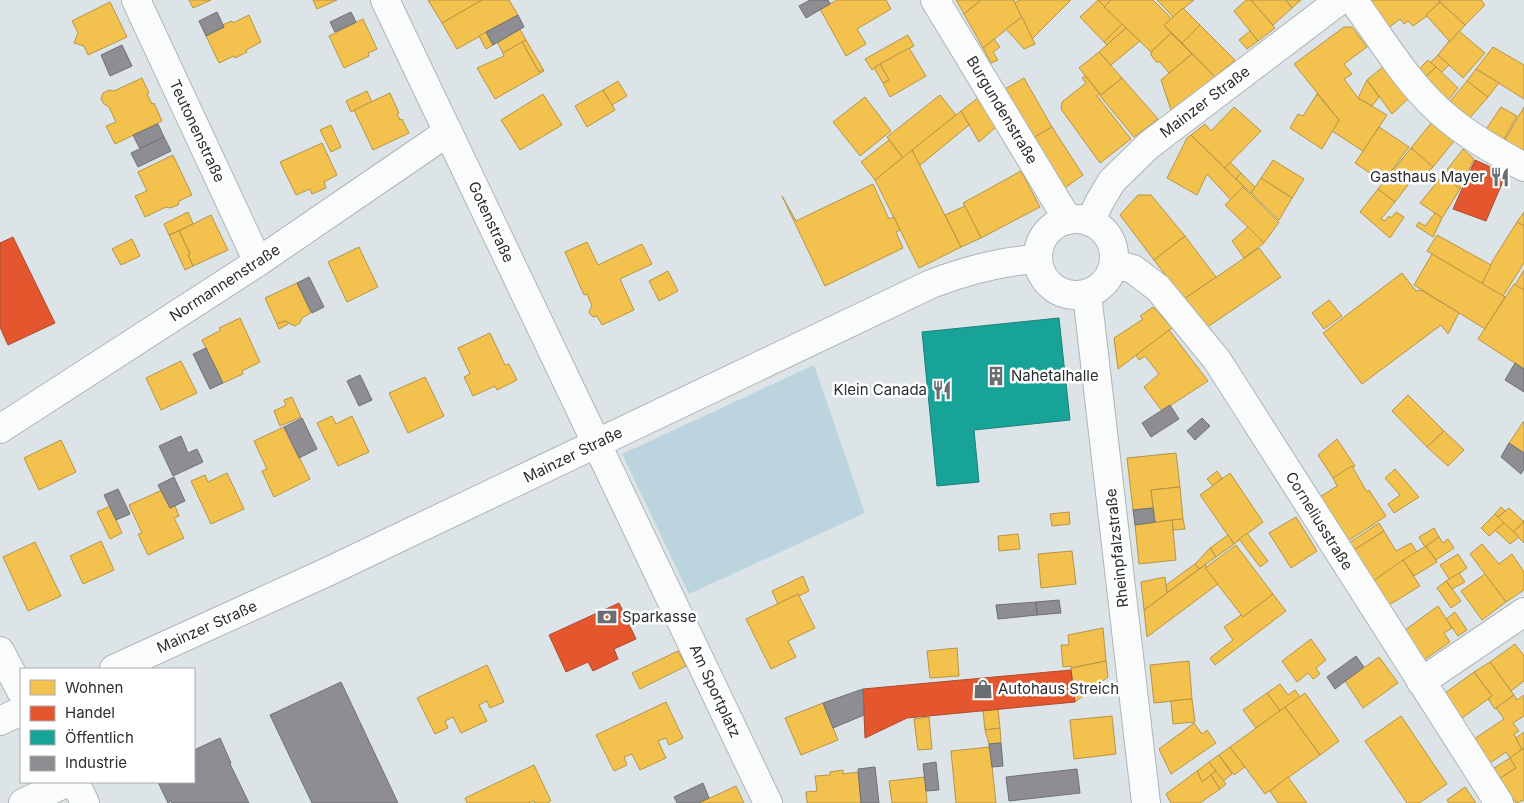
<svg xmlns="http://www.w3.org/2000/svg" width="1524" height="803" font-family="Inter,sans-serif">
<rect width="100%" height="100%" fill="#dce4e7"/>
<polygon fill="#bcd4dd" points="814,365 865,513 689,594 622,454"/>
<g fill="#f2c14e" stroke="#b69546">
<polygon points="189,0 211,0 193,8"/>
<polygon points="313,0 337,0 317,9"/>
<polygon points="428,0 482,0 442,23"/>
<polygon points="482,0 509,0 518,15 457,49 442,23"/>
<polygon points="837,0 886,0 891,9 857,29 866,44 846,56 820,9"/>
<polygon points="956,0 981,0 964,14"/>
<polygon points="981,0 1014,0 1022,17 983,48 964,14"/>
<polygon points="1019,0 1071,0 1032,39 1015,3"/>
<polygon points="1098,0 1111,0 1104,7"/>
<polygon points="1098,0 1122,24 1104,42 1080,17"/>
<polygon points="1111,0 1153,0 1172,19 1164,25 1171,33 1151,52 1104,7"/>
<polygon points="1157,0 1194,0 1173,17"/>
<polygon points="1246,0 1251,0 1275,28 1258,41 1234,11"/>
<polygon points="1251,0 1286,0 1292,8 1273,25"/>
<polygon points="1286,0 1301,0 1292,8"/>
<polygon points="1368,0 1438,0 1440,2 1426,15 1427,16 1413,26 1408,21 1404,24 1400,19 1387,29"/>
<polygon points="1438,0 1481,0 1485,5 1465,25"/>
<polygon points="110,2 127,37 88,55 84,46 74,43 78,33 72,21"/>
<polygon points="1440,2 1465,25 1450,42 1426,15"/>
<polygon points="1183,8 1200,25 1182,43 1164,25"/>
<polygon points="249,15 261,42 246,50 247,52 235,58 234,56 219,63 206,36 224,27 222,25 232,21 233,23"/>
<polygon points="1022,17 1035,44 1024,49 1006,29"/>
<polygon points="363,19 377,49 368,53 369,56 344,68 329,36"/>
<polygon points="1122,24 1126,28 1107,45 1104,42"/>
<polygon points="1200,25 1235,60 1215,77 1182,43"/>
<polygon points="1344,27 1352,27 1367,47 1344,64 1352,74 1344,79 1358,98 1387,115 1363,151 1332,131 1339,120 1294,64"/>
<polygon points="1126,28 1140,41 1111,65 1099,52"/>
<polygon points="520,29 526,40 503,53 497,42"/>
<polygon points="1250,31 1258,41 1247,49 1239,40"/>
<polygon points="1459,31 1485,53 1463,78 1438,55 1449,41 1450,42"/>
<polygon points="486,32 493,45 486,49 479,36"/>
<polygon points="1171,33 1192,54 1169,73 1160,62 1156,62 1151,55 1151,52"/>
<polygon points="908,35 914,46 880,64 872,70 865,59"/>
<polygon points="994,39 1000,47 993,52 998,60 991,63 983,48"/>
<polygon points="526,40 543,69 539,72 522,42"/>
<polygon points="522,42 539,72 543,69 544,71 495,99 477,68 504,56 503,53"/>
<polygon points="1493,47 1524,65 1524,99 1476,69"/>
<polygon points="909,48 926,76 890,97 883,83 889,80 880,64"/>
<polygon points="1099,52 1122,78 1101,95 1079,68"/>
<polygon points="1192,54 1215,77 1171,110 1161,80"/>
<polygon points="1438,55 1449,65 1441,73 1430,63"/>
<polygon points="1428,60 1436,67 1421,81 1415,73"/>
<polygon points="880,64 889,80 883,83 874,68"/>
<polygon points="1384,66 1410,97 1392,114 1367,80"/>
<polygon points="1436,67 1458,88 1446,103 1421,81"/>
<polygon points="1476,69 1499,83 1488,97 1467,81"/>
<polygon points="1085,76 1100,94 1097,96 1131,139 1100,163 1061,109 1062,102 1086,83 1082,78"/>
<polygon points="142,78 149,93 147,94 152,104 154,103 162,121 115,144 106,126 116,122 109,107 104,104 101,99 103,93 109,90 114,91"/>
<polygon points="1024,78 1052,127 1033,138 1005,89"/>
<polygon points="1122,78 1158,119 1134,137 1100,96"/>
<polygon points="1367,80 1379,97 1372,106 1358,98"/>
<polygon points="618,81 627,96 612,105 603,90"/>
<polygon points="1467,81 1488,97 1468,120 1448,104"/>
<polygon points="603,90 615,110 587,127 575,106"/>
<polygon points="367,91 372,102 351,112 346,101"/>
<polygon points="390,93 399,113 397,114 400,120 402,119 409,133 373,150 354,110"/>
<polygon points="543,94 562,125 520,150 501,120"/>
<polygon points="1317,94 1339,120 1322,149 1290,128 1298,114 1303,116"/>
<polygon points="940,95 956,115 903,158 887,137"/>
<polygon points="865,97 891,131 860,156 833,122"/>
<polygon points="979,97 996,127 979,142 961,111"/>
<polygon points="1234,107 1261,131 1225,168 1191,135 1205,124 1211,131"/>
<polygon points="1501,107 1517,116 1502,143 1485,131"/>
<polygon points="1524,107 1524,156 1503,143"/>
<polygon points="961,111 969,125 919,166 912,150"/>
<polygon points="1432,122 1454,141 1433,167 1411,148"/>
<polygon points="331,125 341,147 331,152 320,130"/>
<polygon points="1052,127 1083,175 1062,190 1033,138"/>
<polygon points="1379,127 1409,147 1383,182 1355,163"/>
<polygon points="1191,135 1244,187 1231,200 1207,174 1197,195 1167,178 1187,138"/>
<polygon points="889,140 903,158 875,180 861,162"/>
<polygon points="322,143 337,175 324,182 326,188 312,194 310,189 296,195 280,162"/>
<polygon points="1411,148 1433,167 1419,181 1414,177 1395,202 1378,189"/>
<polygon points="1463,149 1474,159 1460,189 1443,175"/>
<polygon points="912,150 961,247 919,268 875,180"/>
<polygon points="173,155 192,195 179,201 178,205 170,208 166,207 145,217 135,196 147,191 138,172"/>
<polygon points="1273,160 1304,179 1292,198 1261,178"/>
<polygon points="1230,162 1241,173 1236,179 1225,168"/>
<polygon points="1021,171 1040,207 981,238 963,203"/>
<polygon points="1241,173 1255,187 1251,193 1236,179"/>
<polygon points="1443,175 1460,189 1442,218 1420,203"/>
<polygon points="1261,178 1292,198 1279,220 1251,193"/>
<polygon points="873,184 889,219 894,217 900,230 896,232 903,248 825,286 782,196 796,221"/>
<polygon points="1243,187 1279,222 1264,243 1225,205"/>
<polygon points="1378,189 1395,202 1381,219 1385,221 1389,216 1391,218 1396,212 1404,217 1390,238 1360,212"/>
<polygon points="1138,195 1151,195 1185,236 1154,260 1120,215"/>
<polygon points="965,206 981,238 961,247 945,215"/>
<polygon points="188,212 193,224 169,235 164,224"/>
<polygon points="1524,212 1524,226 1517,222"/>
<polygon points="1435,213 1442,218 1433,237 1416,226 1419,222 1425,226"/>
<polygon points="211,215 228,250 193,266 188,255 190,254 179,231"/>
<polygon points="1517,222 1524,226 1524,263 1503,296 1482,284 1493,260"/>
<polygon points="1248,227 1264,243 1244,258 1232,241"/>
<polygon points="179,231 190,254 188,255 193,266 185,270 169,235"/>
<polygon points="1437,235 1491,265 1482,284 1427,251"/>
<polygon points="1185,236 1216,277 1184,299 1154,260"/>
<polygon points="132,239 140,256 121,265 112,249"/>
<polygon points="587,242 598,265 642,244 652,264 620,279 634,310 602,325 597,316 593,317 589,313 590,309 592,306 587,294 584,295 565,252"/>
<polygon points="359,247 378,287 347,302 328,262"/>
<polygon points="1259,248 1281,277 1206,328 1184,299"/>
<polygon points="1432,254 1505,297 1485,329 1414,285"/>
<polygon points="1524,270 1524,290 1515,285"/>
<polygon points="668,271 678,291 659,301 649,281"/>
<polygon points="1402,273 1416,291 1421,290 1459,313 1448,334 1441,325 1362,384 1323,333"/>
<polygon points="297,283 311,313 302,318 300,323 295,326 284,321 277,324 265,298"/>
<polygon points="1514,284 1524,290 1524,369 1478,339"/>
<polygon points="1329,300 1342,316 1324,329 1312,313"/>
<polygon points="1153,307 1172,328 1118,369 1114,338 1143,319 1140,316"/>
<polygon points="240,318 260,362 242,371 243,374 223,383 202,340 221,330 219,328"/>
<polygon points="284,321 288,322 288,324 279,329 277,324"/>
<polygon points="1169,330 1208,381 1162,411 1144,387 1159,374 1145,356 1139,360 1136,355"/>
<polygon points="490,333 505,365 509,364 517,380 497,390 495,386 473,396 464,377 470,374 458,348"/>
<polygon points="181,361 197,393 161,410 146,378"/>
<polygon points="425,377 444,416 408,433 389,393"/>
<polygon points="1408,395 1444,431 1427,447 1392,411"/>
<polygon points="292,397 301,417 280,426 274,411 286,405 284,400"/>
<polygon points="332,416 336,424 352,416 369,452 338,466 317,423"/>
<polygon points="1524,421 1524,453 1509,443"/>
<polygon points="284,427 310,479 274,497 262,471 267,469 254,441"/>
<polygon points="1444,431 1464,450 1448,466 1427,447"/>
<polygon points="1337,439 1355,466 1333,478 1318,455"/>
<polygon points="61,440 76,472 39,490 24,458"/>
<polygon points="1176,453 1180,487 1151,490 1153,508 1133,510 1127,458"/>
<polygon points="1352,466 1367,492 1369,490 1386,516 1348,541 1320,497 1337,486 1333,478"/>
<polygon points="1395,469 1419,497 1394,513 1388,504 1400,495 1385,478"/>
<polygon points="1217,471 1222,478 1213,486 1207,479"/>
<polygon points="227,473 244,509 211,524 191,481 205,475 208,482"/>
<polygon points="1230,473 1263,522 1234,544 1200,495"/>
<polygon points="1180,487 1183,519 1155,522 1151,490"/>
<polygon points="162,490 170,508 175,506 179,516 174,518 184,538 148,555 138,534 142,533 129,505"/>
<polygon points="110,506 122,533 110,539 97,512"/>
<polygon points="1501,507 1505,511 1498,517 1495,514"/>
<polygon points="1509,508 1524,522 1513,532 1498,517"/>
<polygon points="1069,512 1070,524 1052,526 1050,514"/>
<polygon points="1495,514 1504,523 1489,536 1481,528"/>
<polygon points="1296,517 1317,551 1291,568 1269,533"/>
<polygon points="1183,519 1185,529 1173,530 1172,520"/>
<polygon points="1172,520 1176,560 1139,564 1135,525"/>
<polygon points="1524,520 1524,543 1513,532 1524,522"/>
<polygon points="1379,523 1384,531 1354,550 1349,543"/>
<polygon points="1504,523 1519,537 1510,544 1495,530"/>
<polygon points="1434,528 1439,537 1425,547 1419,537"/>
<polygon points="1384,531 1396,551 1411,543 1417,552 1373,581 1354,550"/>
<polygon points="1247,533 1268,561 1260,567 1239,539"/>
<polygon points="1018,534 1020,549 999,551 998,536"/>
<polygon points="1228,535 1234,544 1216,557 1210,548"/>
<polygon points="1439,537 1443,543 1448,539 1454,548 1436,560 1426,546"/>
<polygon points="101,541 114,570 83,584 70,556"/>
<polygon points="35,542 61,596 28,611 3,557"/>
<polygon points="1482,544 1499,564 1512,554 1524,572 1524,590 1506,602 1470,554"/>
<polygon points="1236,545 1273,594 1243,617 1205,568"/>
<polygon points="1426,546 1437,562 1414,576 1403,560"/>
<polygon points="1210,548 1216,557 1199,569 1195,564"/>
<polygon points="1072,551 1076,584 1041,588 1038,554"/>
<polygon points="1458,554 1467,568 1450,580 1440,565"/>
<polygon points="1403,560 1420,586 1389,605 1373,581"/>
<polygon points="1195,564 1199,569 1167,593 1166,585"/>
<polygon points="1205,565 1207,567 1205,568 1218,584 1147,637 1144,610"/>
<polygon points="1459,573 1465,582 1452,589 1446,581"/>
<polygon points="1485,574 1506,602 1482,620 1461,591"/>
<polygon points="803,576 809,591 799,596 798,594 778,604 772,591"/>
<polygon points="1165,577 1167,593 1144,610 1141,582"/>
<polygon points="1446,581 1461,601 1451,608 1437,588"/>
<polygon points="798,594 815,628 788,641 796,657 771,669 746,619"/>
<polygon points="1273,594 1286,611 1215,665 1210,658 1233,640 1224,627 1241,615 1243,617"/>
<polygon points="1438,606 1452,628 1444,633 1450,642 1424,660 1405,630"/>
<polygon points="1455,612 1467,630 1458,636 1446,619"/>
<polygon points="1103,628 1106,661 1071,668 1071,666 1063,667 1061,645 1069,645 1068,635"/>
<polygon points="1311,639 1326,660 1316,668 1320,674 1313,679 1308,673 1297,682 1282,661"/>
<polygon points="1515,644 1524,656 1524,681 1511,691 1490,662"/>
<polygon points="957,648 959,676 930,678 927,651"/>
<polygon points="678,651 686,666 640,689 632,673"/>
<polygon points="1379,657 1398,683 1363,708 1345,681"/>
<polygon points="1106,661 1108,677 1075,702 1071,668"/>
<polygon points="1189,661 1192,699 1154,703 1150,665"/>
<polygon points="1490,662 1514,695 1495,709 1488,699 1492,696 1474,672"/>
<polygon points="487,665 504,702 490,708 487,701 479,705 487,721 461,733 453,717 445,721 448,728 435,734 417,698"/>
<polygon points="1474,672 1492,696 1461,719 1445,693"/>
<polygon points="1280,684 1288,695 1295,690 1300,697 1280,711 1267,693"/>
<polygon points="1267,693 1280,711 1256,728 1243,710"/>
<polygon points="1305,693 1339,741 1320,755 1285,707"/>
<polygon points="1514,695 1517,700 1524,695 1524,716 1513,723 1519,731 1514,734 1522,750 1510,758 1506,752 1490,763 1474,739 1504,719 1496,708"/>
<polygon points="1192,699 1195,722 1173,724 1171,701"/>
<polygon points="666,702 683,738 669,745 666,738 658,741 666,758 640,770 632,754 624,757 627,765 614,771 596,735"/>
<polygon points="823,703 838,740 801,755 785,718"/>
<polygon points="1285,707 1320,755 1265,794 1230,747"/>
<polygon points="998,709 1000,728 985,730 983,711"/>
<polygon points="1112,716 1116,754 1074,759 1070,720"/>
<polygon points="1401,716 1447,784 1419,803 1407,803 1365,741"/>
<polygon points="929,717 932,749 918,750 914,719"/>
<polygon points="1194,723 1202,734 1207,730 1216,743 1171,774 1159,749"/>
<polygon points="1000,728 1001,743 989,744 985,730"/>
<polygon points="1524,732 1524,748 1522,750 1516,738"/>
<polygon points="990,747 996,803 956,803 951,751"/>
<polygon points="1230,747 1245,767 1234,775 1219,755"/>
<polygon points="1524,748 1524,800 1516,803 1500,778 1516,768 1510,758"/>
<polygon points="1219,755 1232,774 1223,781 1209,762"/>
<polygon points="1510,758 1516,768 1500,778 1494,768"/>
<polygon points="1209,762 1216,771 1202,782 1197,771"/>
<polygon points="534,765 551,801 547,803 535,803 534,801 528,803 467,803 465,798"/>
<polygon points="843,770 843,774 858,772 861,803 807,803 806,792 817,791 815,776 830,775 830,772"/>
<polygon points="1197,771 1202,782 1211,775 1220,789 1200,803 1171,803 1166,794"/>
<polygon points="1216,771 1226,784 1220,789 1211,775"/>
<polygon points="925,777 927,803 892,803 889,781"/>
<polygon points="1288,777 1307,803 1278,803 1270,791"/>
<polygon points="736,786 744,803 698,803 710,798"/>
<polygon points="1465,787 1476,803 1449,803 1447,800"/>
</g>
<g fill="#e4572e" stroke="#ac4b2f">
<polygon points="1475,160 1506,174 1486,221 1453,209"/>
<polygon points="13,237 55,323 8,345 0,327 0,243"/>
<polygon points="619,603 636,639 614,649 618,659 593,671 588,662 566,672 549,635"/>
<polygon points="1071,670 1075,702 907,718 865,738 863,689"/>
</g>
<polygon fill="#17a398" stroke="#1d8079" points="1059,318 1070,420 974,430 979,482 937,486 922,332"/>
<g fill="#8d8d92" stroke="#6f7175">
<polygon points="810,0 828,0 830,4 806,18 799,6"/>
<polygon points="217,12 224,27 206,36 199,21"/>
<polygon points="351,12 356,22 335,32 330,22"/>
<polygon points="518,15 524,27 493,45 486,32"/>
<polygon points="122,45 132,66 110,76 101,55"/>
<polygon points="158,124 164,137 140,149 133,135"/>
<polygon points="164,137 171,151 138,167 131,153"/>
<polygon points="309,277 324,307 312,313 297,283"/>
<polygon points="206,348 223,383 210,389 193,354"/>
<polygon points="1515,363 1524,369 1524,392 1505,380"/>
<polygon points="360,375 372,400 359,406 347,381"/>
<polygon points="1170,405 1179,419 1151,437 1142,423"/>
<polygon points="302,418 317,449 299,458 284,427"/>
<polygon points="1202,418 1210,426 1195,440 1187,431"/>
<polygon points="181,436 188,453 197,449 203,462 173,476 159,446"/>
<polygon points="1509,443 1524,453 1524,469 1521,474 1501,457"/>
<polygon points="174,477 185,501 170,508 158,485"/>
<polygon points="118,489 130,514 116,520 104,495"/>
<polygon points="1153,508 1155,522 1135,525 1133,510"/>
<polygon points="1059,600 1061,613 1037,615 1036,602"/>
<polygon points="1036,602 1037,615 998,619 996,605"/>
<polygon points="1356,656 1364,667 1335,689 1327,677"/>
<polygon points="341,682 398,803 312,803 270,715"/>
<polygon points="863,689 864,715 833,728 823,703"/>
<polygon points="220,738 231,763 230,764 249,803 172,803 171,801 168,803 158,782 194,782 194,750"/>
<polygon points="1001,743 1003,766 992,767 989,744"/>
<polygon points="936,762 939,790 926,791 923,764"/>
<polygon points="875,767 879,803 861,803 858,769"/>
<polygon points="1077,769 1080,793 1009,801 1006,777"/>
<polygon points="703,783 709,798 698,803 677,803 674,797"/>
</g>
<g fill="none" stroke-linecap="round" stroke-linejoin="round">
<defs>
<g id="street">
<polyline points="136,0 258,262"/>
<polyline points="385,0 768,803"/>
<polyline points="935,0 1068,220"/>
<path d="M1353,0c25,34 47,71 76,101 27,28 62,48 95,66"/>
<polyline points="1114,264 1133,269 1158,288 1217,360 1499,803"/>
<polyline points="0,429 258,262 448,132"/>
<polyline points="0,651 21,691"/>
<path d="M114,669l213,-97 604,-288c34,-13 70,-23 107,-25"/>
<polyline points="1421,682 1524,612"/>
<polyline points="0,721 21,711"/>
<polyline points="75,782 85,803"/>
<polyline points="23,803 68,782"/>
</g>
<g id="secondary">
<circle cx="1076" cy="257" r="38"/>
<polyline points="1090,222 1100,201 1112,181 1149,145 1340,0"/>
<polyline points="1087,294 1146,803"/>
</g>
</defs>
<use href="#street" stroke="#aeb5b7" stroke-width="30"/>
<use href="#secondary" stroke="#aeb5b7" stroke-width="30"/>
<use href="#street" stroke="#fafbfb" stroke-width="28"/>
<use href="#secondary" stroke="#fafbfb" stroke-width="28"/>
</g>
<defs>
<symbol id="restaurant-bare" viewBox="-9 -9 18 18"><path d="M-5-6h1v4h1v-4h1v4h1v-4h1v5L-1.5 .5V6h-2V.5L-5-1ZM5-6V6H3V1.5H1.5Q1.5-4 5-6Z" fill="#686e71" stroke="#fff" stroke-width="2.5" paint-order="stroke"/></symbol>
<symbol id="building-bare" viewBox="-9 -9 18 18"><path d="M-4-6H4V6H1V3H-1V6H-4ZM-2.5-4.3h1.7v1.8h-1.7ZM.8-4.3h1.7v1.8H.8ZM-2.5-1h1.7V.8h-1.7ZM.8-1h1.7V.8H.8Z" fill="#686e71" stroke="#fff" stroke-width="2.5" paint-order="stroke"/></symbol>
<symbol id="bank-bare" viewBox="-9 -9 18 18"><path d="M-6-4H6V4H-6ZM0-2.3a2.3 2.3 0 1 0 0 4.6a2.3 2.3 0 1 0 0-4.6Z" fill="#686e71" stroke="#fff" stroke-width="2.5" paint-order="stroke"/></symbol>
<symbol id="shop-bare" viewBox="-9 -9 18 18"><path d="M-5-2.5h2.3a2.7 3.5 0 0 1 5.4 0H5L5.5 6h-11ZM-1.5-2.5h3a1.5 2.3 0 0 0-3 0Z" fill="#686e71" stroke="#fff" stroke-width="2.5" paint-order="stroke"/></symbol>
</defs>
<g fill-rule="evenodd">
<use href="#restaurant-bare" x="1486" y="163" width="28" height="28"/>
<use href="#building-bare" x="982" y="362" width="28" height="28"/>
<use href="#restaurant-bare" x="928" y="376" width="28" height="28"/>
<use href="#bank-bare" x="593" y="603" width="28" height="28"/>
<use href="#shop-bare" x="969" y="675" width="28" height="28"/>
</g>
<g text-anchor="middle" stroke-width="5" stroke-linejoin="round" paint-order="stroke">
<g font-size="15" fill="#2a2f32" stroke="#fff">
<text transform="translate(1205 102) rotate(-37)" y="5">Mainzer Straße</text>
<text transform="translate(1002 110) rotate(59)" y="5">Burgundenstraße</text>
<text transform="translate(197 131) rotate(65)" y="5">Teutonenstraße</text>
<text transform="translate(491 222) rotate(65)" y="5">Gotenstraße</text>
<text transform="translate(225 283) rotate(-33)" y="5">Normannenstraße</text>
<text transform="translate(573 455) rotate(-26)" y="5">Mainzer Straße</text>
<text transform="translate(1319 521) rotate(58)" y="5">Corneliusstraße</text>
<text transform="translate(1117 548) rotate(-96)" y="5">Rheinpfalzstraße</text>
<text transform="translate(207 627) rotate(-24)" y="5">Mainzer Straße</text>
<text transform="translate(715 691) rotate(65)" y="5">Am Sportplatz</text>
</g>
<g font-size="15" fill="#2a2f32" stroke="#fff" text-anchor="start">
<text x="1485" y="182" text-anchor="end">Gasthaus Mayer</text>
<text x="1011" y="381">Nahetalhalle</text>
<text x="927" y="395" text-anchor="end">Klein Canada</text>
<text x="622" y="622">Sparkasse</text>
<text x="998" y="694">Autohaus Streich</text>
</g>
</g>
<rect x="20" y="668" width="175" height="115" fill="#ffffff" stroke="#aaacad"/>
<rect x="30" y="680" width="25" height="15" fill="#f2c14e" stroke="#aaacad"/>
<text x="65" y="693" font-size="15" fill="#2a2f32">Wohnen</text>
<rect x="30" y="706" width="25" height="15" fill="#e4572e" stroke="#aaacad"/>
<text x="65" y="718" font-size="15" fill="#2a2f32">Handel</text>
<rect x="30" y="730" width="25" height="15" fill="#17a398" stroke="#aaacad"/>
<text x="65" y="743" font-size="15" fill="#2a2f32">Öffentlich</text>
<rect x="30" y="756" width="25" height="15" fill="#8d8d92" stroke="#aaacad"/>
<text x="65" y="768" font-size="15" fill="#2a2f32">Industrie</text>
</svg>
